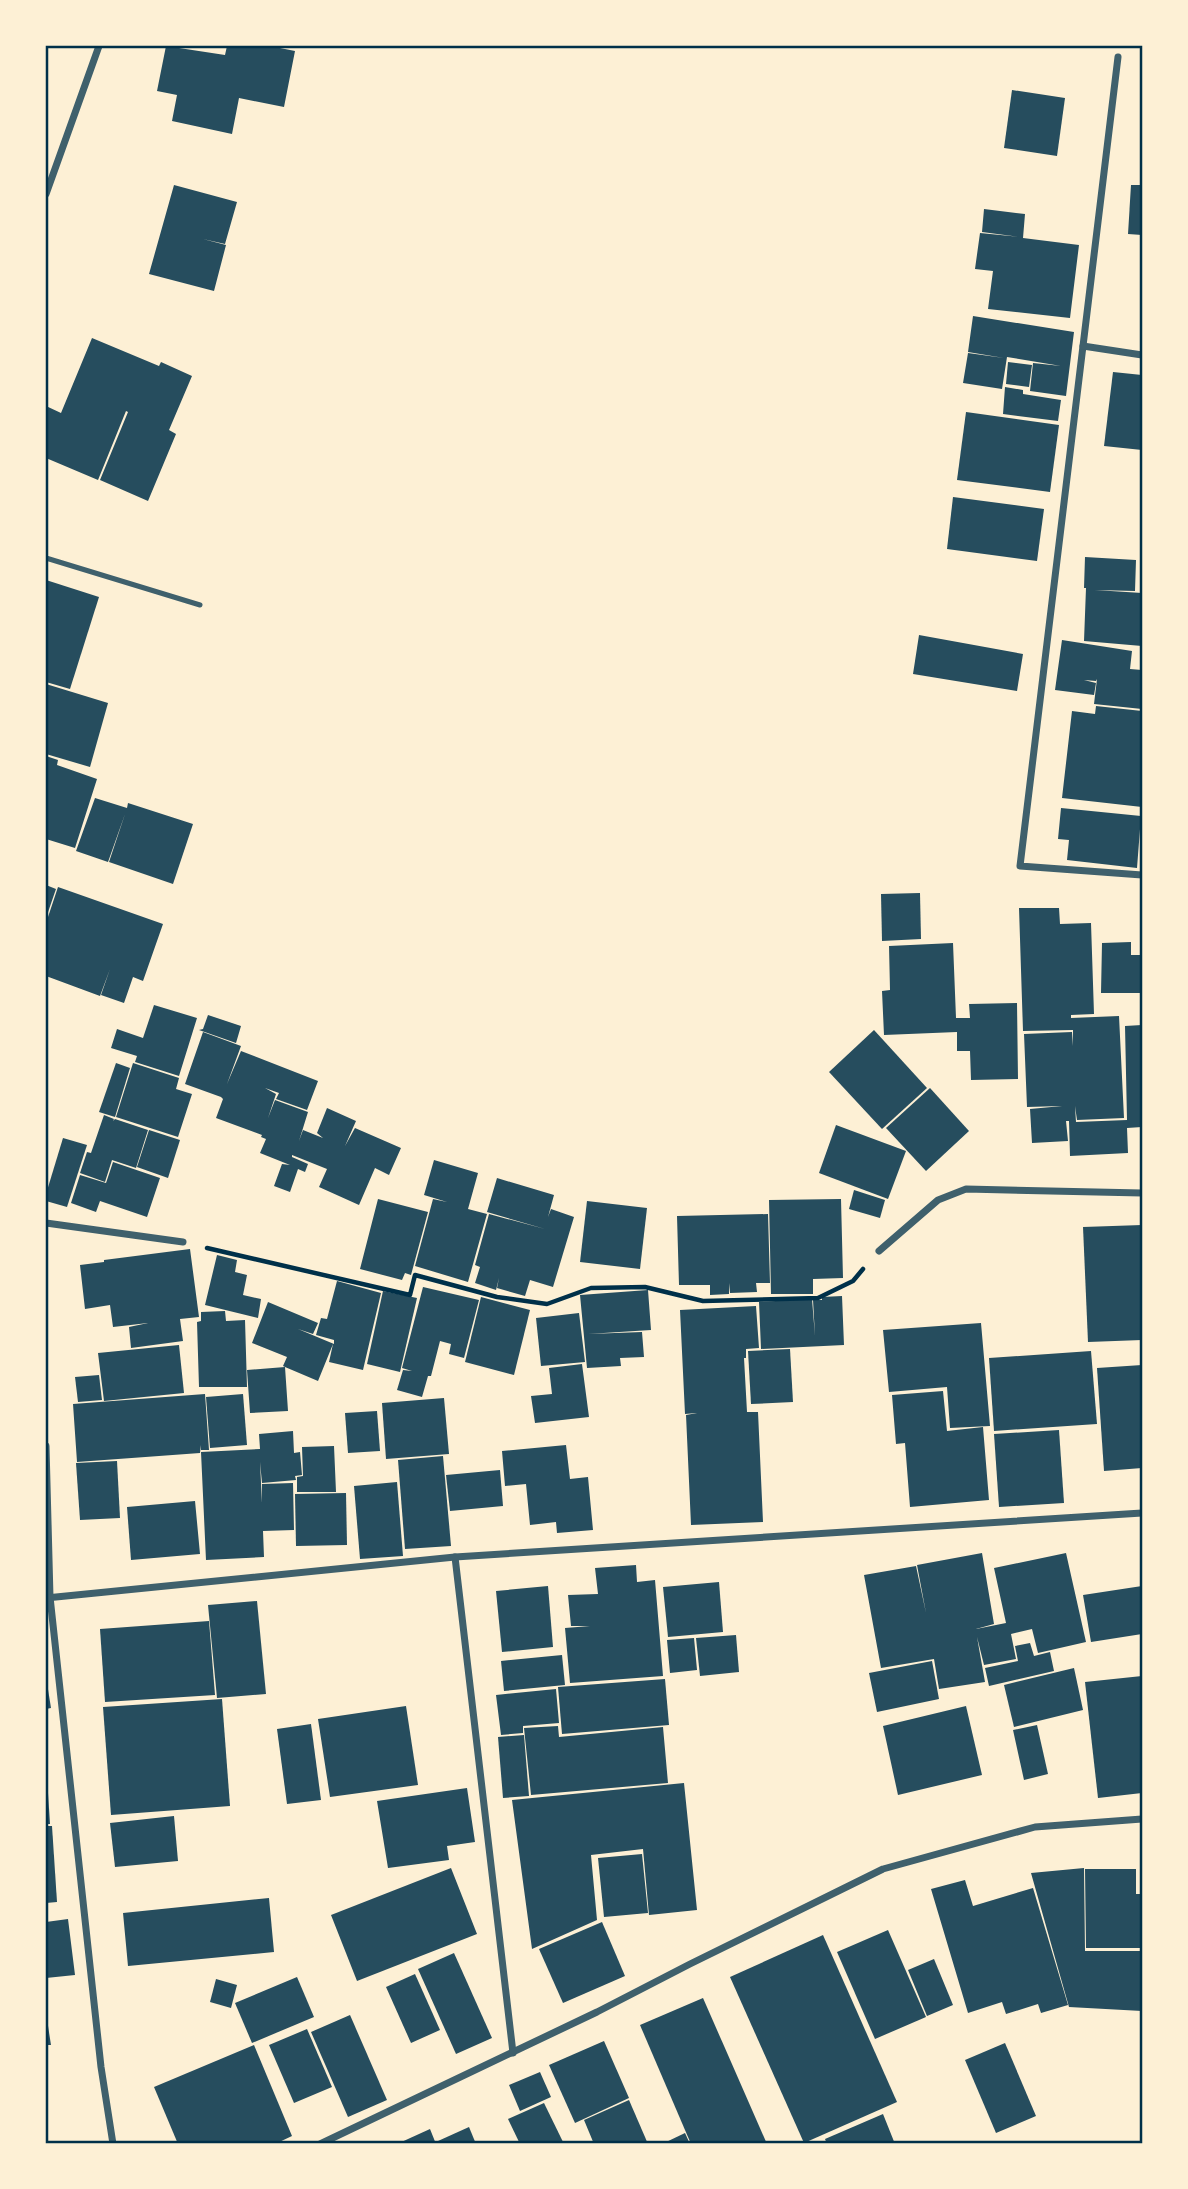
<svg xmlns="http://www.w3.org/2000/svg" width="1188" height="2189" font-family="Cabin,sans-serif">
<rect width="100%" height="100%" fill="#fdf0d5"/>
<g fill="#264d5e">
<polygon points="166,46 225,55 227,46 270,46 295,51 284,107 239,98 232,134 172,121 177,95 157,91"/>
<polygon points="1012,90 1065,98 1057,156 1004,148"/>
<polygon points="174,185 237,202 225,244 203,239 226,245 214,291 149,274"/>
<polygon points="1131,185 1142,185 1142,235 1128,234"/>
<polygon points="984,209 1025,214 1023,238 1079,245 1070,318 988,309 993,271 975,269 980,233 1020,237 982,232"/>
<polygon points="973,316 1074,332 1066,396 1030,391 1033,363 1061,366 1007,357 1002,389 963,383 968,353 1004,358 968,352"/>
<polygon points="92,338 159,366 161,362 192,376 169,430 176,434 148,501 100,480 128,412 126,411 98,480 46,458 46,406 61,413"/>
<polygon points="1008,362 1032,365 1029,387 1006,384"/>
<polygon points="1113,372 1142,375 1142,450 1104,446"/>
<polygon points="1005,387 1023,390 1023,394 1061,400 1058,421 1003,414"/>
<polygon points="966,412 1059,425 1050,492 957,480"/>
<polygon points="953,497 1044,509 1037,561 947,549"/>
<polygon points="1085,557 1136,560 1135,591 1095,590 1142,593 1142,646 1084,641 1086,588 1084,588"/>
<polygon points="46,580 99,597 70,689 46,682"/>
<polygon points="919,635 1023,654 1017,691 913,674"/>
<polygon points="1062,640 1132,651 1130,669 1142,670 1142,709 1094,704 1097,679 1096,681 1084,680 1096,683 1094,695 1055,690"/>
<polygon points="46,684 108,703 90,767 46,754"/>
<polygon points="1096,706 1142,711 1142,807 1062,798 1072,711 1095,714"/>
<polygon points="46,756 58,760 57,765 97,779 75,848 46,839"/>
<polygon points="95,798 127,808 128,803 193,824 173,884 109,862 125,814 108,862 76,851"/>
<polygon points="1061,808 1141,816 1137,868 1067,860 1069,840 1058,839"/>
<polygon points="46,885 56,889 46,918"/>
<polygon points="58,887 163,924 143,981 133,977 124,1003 101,995 110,969 100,996 46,976 46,923"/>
<polygon points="920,893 921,939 882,941 881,894"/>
<polygon points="1019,908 1059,908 1060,924 1091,923 1094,1014 1071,1015 1071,1018 1119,1016 1124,1118 1077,1120 1075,1106 1076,1122 1127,1120 1125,1026 1142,1025 1142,1127 1127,1128 1128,1153 1070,1156 1069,1121 1066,1121 1068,1141 1032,1143 1030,1109 1062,1106 1027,1107 1024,1034 1072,1032 1073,1046 1073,1030 1023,1031"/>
<polygon points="1131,942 1131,955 1142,955 1142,993 1101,993 1102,943"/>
<polygon points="953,943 956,1018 970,1018 969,1004 1017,1003 1018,1079 971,1080 970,1051 957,1051 957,1032 884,1035 882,991 890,990 889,946"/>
<polygon points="154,1005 197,1018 179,1076 135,1062 137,1056 111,1048 117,1029 143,1038"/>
<polygon points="208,1015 241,1026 236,1043 199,1030 203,1029"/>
<polygon points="874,1030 927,1088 882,1129 829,1072"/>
<polygon points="203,1032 241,1046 227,1084 241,1051 318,1081 307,1110 276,1099 279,1093 265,1088 276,1094 268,1118 275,1100 308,1112 299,1141 303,1130 323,1138 317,1133 327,1108 356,1121 345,1146 355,1128 401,1148 389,1175 375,1168 359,1205 319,1187 327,1169 292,1155 292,1157 308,1164 305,1172 298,1169 290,1192 274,1186 282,1164 290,1165 260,1153 266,1139 261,1137 262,1135 216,1118 223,1099 221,1097 185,1084"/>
<polygon points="116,1063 130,1068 115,1117 99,1112"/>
<polygon points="133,1063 179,1078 176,1089 192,1094 178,1137 116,1117"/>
<polygon points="930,1088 969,1131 926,1171 886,1128"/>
<polygon points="104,1115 114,1119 113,1121 115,1119 148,1130 136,1168 112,1160 105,1182 80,1173 87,1152 91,1153"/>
<polygon points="836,1125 906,1151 888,1199 819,1173"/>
<polygon points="149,1130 180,1140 168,1178 137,1167"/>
<polygon points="63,1138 87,1145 67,1207 46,1201 46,1194"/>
<polygon points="434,1160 478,1173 468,1209 487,1214 468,1282 415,1266 433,1199 447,1202 424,1195"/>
<polygon points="113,1162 160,1178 147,1217 100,1201 96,1212 71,1203 80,1175 106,1183"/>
<polygon points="497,1178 554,1195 548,1217 551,1209 574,1217 553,1287 530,1280 525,1296 497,1288 499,1278 496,1290 475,1283 480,1267 475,1265 489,1214 545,1229 487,1212"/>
<polygon points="854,1190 885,1200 880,1218 849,1209"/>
<polygon points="378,1199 428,1212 411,1275 405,1273 402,1280 360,1269"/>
<polygon points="841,1199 843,1278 813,1279 813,1294 771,1294 769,1200"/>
<polygon points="587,1201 647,1208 640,1269 580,1262"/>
<polygon points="768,1214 770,1283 756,1283 757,1292 730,1293 729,1283 729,1294 710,1295 710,1285 679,1285 677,1216"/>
<polygon points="1142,1225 1142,1340 1088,1342 1083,1227"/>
<polygon points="190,1249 199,1317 180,1319 183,1341 131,1348 129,1327 148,1323 113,1327 110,1305 85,1309 80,1265 104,1262 104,1260"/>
<polygon points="217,1255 237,1260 235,1272 247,1275 243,1295 261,1299 258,1318 205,1305"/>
<polygon points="337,1281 381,1293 363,1370 329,1362 333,1344 318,1381 285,1367 288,1411 250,1413 247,1370 285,1367 283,1366 287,1357 252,1343 268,1302 318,1323 313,1334 298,1329 334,1344 334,1340 316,1335 321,1318 327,1319"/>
<polygon points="423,1287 479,1300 464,1358 449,1354 451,1344 440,1341 431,1376 428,1376 422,1397 397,1390 403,1370 412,1371 402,1368"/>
<polygon points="648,1290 651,1330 588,1334 642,1332 644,1357 620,1358 621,1366 587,1368 580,1295"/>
<polygon points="383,1291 417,1298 400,1372 367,1364"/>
<polygon points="842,1296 844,1345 761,1349 759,1302 812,1299 815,1336 813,1300 822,1300 822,1297"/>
<polygon points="481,1297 530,1310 514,1375 465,1362"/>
<polygon points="756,1306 759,1348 746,1349 746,1358 744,1358 747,1412 758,1412 763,1522 691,1525 686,1415 697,1413 685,1414 680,1310"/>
<polygon points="225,1311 226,1321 245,1320 247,1387 199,1387 197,1322 201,1321 201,1312"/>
<polygon points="579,1313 585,1362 541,1366 536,1318"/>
<polygon points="981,1323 990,1426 950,1428 947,1387 889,1392 883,1330"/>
<polygon points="179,1345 184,1393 104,1401 98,1353"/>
<polygon points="790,1349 793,1402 751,1404 748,1351"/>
<polygon points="1091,1351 1097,1424 994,1431 989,1358"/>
<polygon points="582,1364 589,1417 535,1423 531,1396 552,1394 549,1368"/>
<polygon points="1142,1365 1142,1468 1104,1471 1097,1368"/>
<polygon points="99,1375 102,1400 78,1402 75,1377"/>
<polygon points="943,1391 947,1431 983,1427 989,1500 910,1507 905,1443 896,1444 892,1395"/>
<polygon points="205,1394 209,1450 201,1450 201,1445 200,1453 77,1462 73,1404"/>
<polygon points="243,1394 247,1445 210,1448 206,1397"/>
<polygon points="444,1398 449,1454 386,1459 382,1403"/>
<polygon points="377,1411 380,1451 348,1453 345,1413"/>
<polygon points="1059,1430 1064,1503 999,1507 994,1434"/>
<polygon points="293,1431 294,1453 300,1452 302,1475 295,1476 296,1480 262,1483 260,1462 262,1503 262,1484 293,1483 294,1530 263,1531 264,1557 206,1560 201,1452 260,1449 259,1434"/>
<polygon points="566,1445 570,1479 588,1477 593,1530 557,1533 556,1522 530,1525 526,1484 505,1486 502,1451"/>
<polygon points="334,1446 336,1492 297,1492 297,1477 303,1476 302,1447"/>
<polygon points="443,1456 451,1546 405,1549 398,1460"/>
<polygon points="117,1461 120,1518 80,1520 76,1463"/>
<polygon points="500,1470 503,1506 450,1511 446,1475"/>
<polygon points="397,1482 403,1556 360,1559 354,1486"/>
<polygon points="346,1493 347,1545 296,1546 295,1494"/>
<polygon points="195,1501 200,1554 131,1560 127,1507"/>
<polygon points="982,1553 994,1624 976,1629 1006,1623 994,1568 1066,1553 1086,1642 1038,1653 1032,1629 1011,1634 1016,1659 984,1665 977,1637 985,1682 939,1689 934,1659 881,1668 864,1575 916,1566 926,1613 917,1565"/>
<polygon points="636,1565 637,1582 655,1580 663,1676 570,1683 565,1628 590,1626 571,1626 568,1595 598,1594 595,1568"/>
<polygon points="719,1582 723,1632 668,1637 663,1587"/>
<polygon points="548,1586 553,1647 502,1652 496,1591"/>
<polygon points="1142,1586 1142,1634 1091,1642 1083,1595"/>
<polygon points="257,1601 266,1694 217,1698 208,1605"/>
<polygon points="209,1621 215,1695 105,1702 100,1629"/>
<polygon points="736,1635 739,1672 700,1676 696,1638"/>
<polygon points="694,1638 697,1670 670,1673 667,1640"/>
<polygon points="1030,1643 1034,1656 1050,1652 1054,1671 989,1686 985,1668 1018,1661 1015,1646"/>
<polygon points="562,1655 565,1685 504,1691 501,1661"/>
<polygon points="932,1661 939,1699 877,1712 869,1673"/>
<polygon points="1074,1668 1083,1710 1014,1727 1004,1685"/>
<polygon points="1142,1676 1142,1793 1098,1798 1085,1682"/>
<polygon points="46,1677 51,1708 46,1709"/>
<polygon points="665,1679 669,1725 562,1734 558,1687"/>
<polygon points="556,1689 559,1723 523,1726 523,1733 501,1735 496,1695"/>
<polygon points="222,1699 230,1806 111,1815 103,1707"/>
<polygon points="406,1706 418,1785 330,1797 318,1719"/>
<polygon points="966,1706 982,1775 898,1795 883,1726"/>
<polygon points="311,1724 321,1800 287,1804 277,1729"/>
<polygon points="1037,1725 1048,1774 1024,1780 1013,1730"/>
<polygon points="558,1726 559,1737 663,1727 668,1783 531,1795 524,1728"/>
<polygon points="524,1735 529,1796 503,1798 498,1737"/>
<polygon points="684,1783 697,1910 649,1915 643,1849 591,1855 597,1920 532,1949 512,1800"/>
<polygon points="467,1788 475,1842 447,1846 449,1860 388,1868 377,1801"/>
<polygon points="46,1793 48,1793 50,1824 46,1824"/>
<polygon points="174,1816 178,1861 115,1867 110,1823"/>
<polygon points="46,1826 52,1826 57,1902 46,1903"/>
<polygon points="642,1854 648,1913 604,1917 598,1858"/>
<polygon points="451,1868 477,1934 357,1981 331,1915"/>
<polygon points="1084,1868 1085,1951 1142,1951 1142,2011 1069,2007 1031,1873"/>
<polygon points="1085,1869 1136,1869 1136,1894 1142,1894 1142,1948 1086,1948"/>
<polygon points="965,1880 973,1906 1033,1888 1068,2005 1041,2013 1038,2004 1006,2014 1002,2002 968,2013 931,1889"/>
<polygon points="269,1898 274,1952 128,1966 123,1913"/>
<polygon points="68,1919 75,1975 46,1978 46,1922"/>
<polygon points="602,1922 625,1976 563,2003 539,1949"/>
<polygon points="888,1930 926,2017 875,2039 837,1952"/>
<polygon points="823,1935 897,2102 804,2143 730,1977"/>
<polygon points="454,1953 492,2038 456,2054 418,1969"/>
<polygon points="934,1959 953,2005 927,2016 908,1970"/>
<polygon points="415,1974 440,2030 411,2043 386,1987"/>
<polygon points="297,1977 314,2017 252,2043 235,2003"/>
<polygon points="216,1979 237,1985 231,2008 210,2002"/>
<polygon points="703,1998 767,2144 691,2144 640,2025"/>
<polygon points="46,2013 51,2045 46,2045"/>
<polygon points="350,2015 387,2100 348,2117 311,2032"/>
<polygon points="307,2029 332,2087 294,2103 269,2045"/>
<polygon points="604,2041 629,2098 575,2123 549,2065"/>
<polygon points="1005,2043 1036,2116 996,2133 965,2060"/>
<polygon points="254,2045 292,2136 275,2144 178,2144 154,2087"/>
<polygon points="540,2072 551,2097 520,2111 509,2085"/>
<polygon points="629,2100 648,2144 594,2144 584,2120"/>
<polygon points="544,2103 564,2144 520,2144 508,2119"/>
<polygon points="883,2114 895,2144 827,2144 825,2139"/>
<polygon points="469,2127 476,2144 439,2144 438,2141"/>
<polygon points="430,2129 436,2144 397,2144"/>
<polygon points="685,2133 690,2144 662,2144"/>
</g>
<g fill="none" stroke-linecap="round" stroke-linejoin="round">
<polyline stroke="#003049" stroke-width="4.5" points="207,1248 410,1295 415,1275 497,1297 547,1304 591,1288 645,1287 703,1301 818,1298 853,1281 863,1269"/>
<polyline stroke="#3f606c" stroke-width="5" points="46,558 200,605"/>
<g stroke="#3f606c" stroke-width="7">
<polyline points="1118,57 1020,866 1142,875"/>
<polyline points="46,194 99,46"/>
<polyline points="1083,346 1142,355"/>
<polyline points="46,1223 183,1242"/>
<polyline points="879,1251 938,1200 966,1189 1142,1193"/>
<polyline points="46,1446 50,1597 101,2067 113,2144"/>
<polyline points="455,1557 513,2053"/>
<polyline points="46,1598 455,1557 1142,1513"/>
<polyline points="320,2144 597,2012 690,1964 883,1869 1035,1827 1142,1819"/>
</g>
</g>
<rect width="1188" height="2189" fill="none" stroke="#fdf0d5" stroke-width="94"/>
<rect x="47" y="47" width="1094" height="2095" fill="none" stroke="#003049" stroke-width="2.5"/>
</svg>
